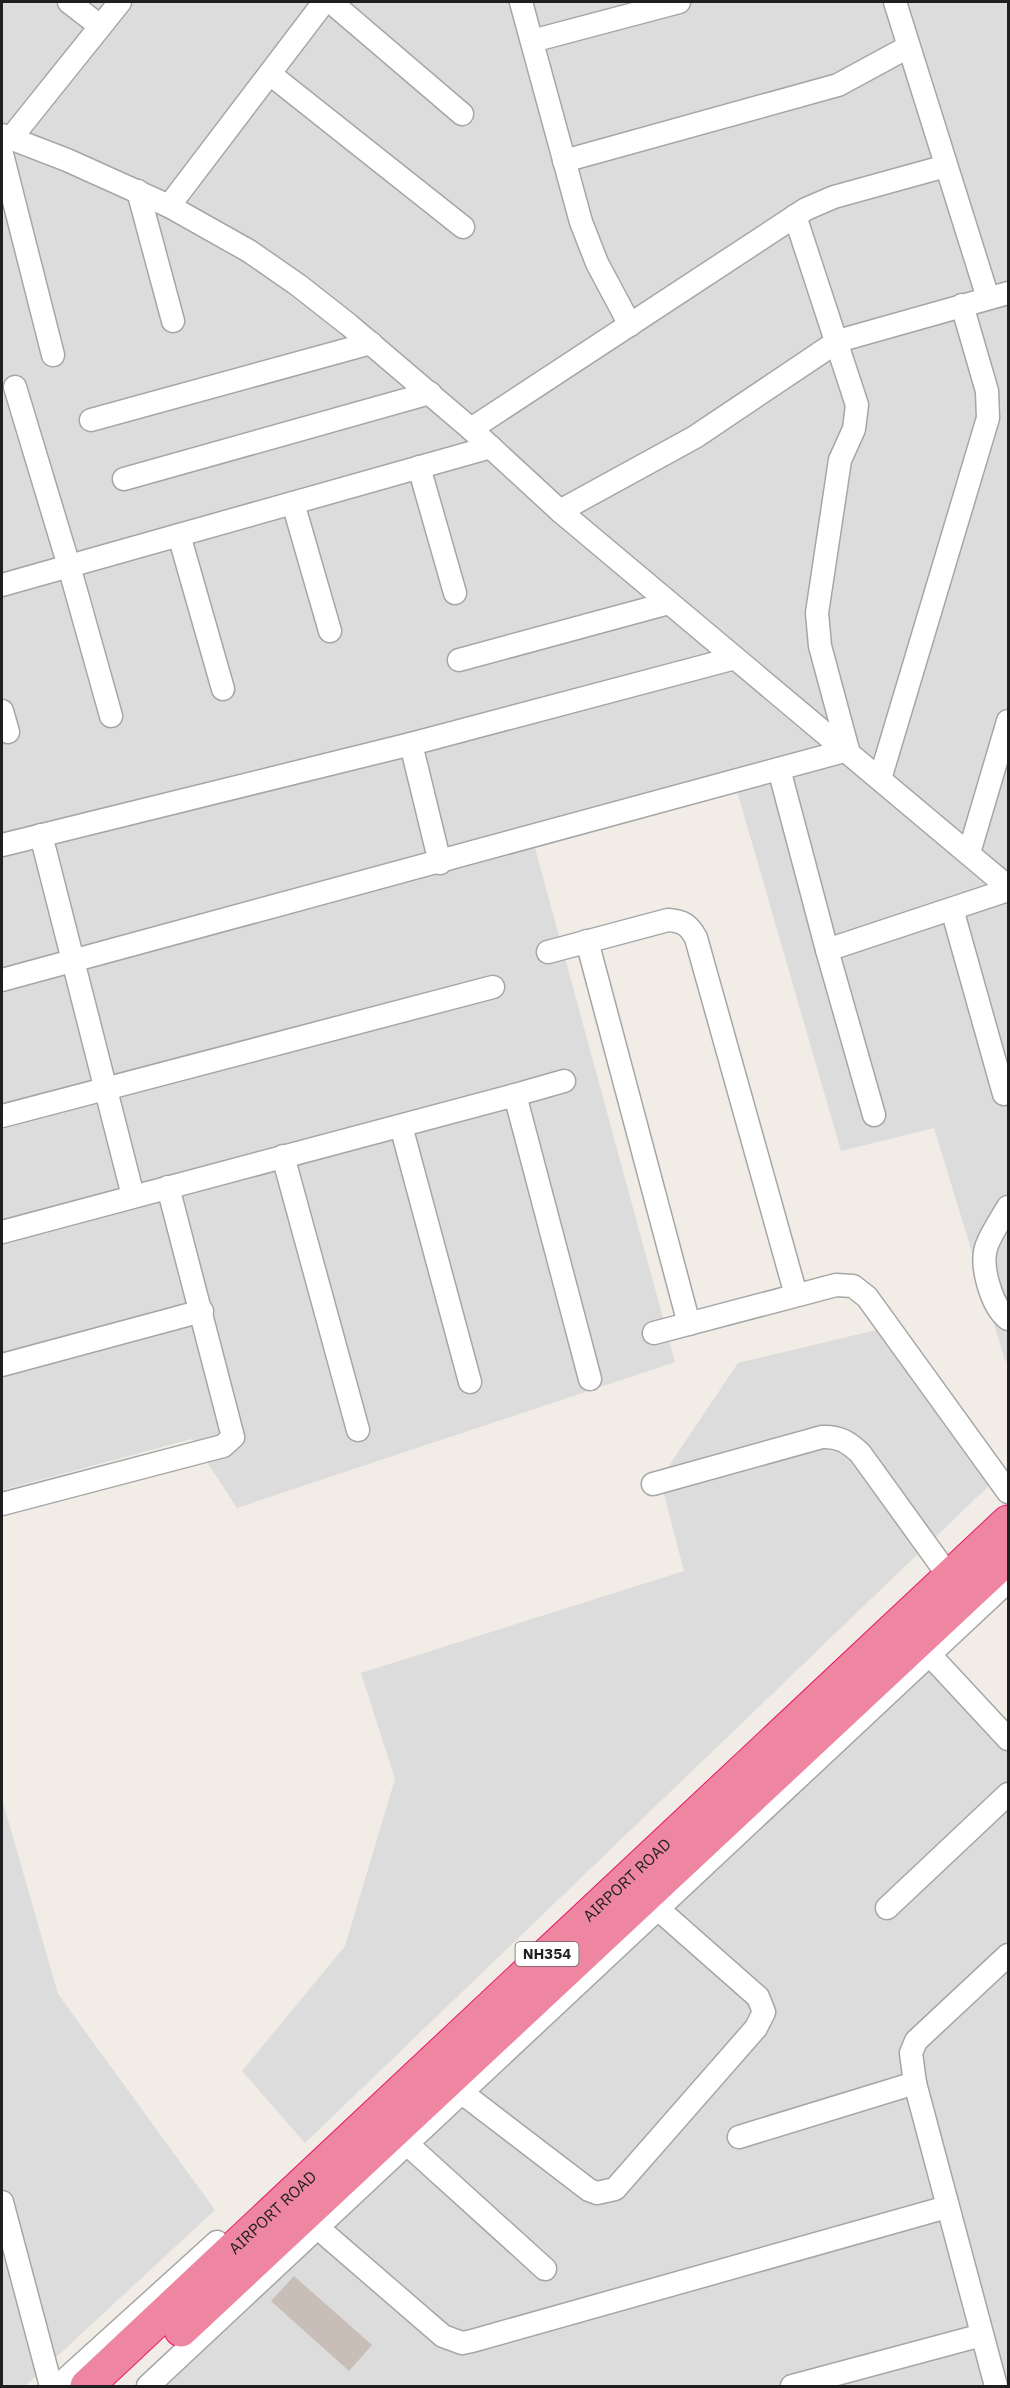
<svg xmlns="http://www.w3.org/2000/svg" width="1010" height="2388" font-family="'IBM Plex Sans',sans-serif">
<rect width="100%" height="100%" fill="#f1ece5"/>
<g fill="#dddcdc">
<polygon points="2,2 1008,2 1008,1363 1005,1360 934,1128 841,1151 735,784 532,837 675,1362 237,1508 192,1439 2,1490"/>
<polygon points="893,1326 998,1477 305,2143 242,2071 345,1946 395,1779 361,1673 684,1571 660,1479 738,1363"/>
<polygon points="934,1658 1008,1737 1008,2386 161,2386"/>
<polygon points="2,1799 58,1994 215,2210 25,2386 2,2386"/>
</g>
<polygon fill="#c9bdb7" points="294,2276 372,2345 349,2371 271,2301"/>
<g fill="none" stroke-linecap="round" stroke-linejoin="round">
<defs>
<g id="street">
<polyline points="69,2 100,26"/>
<polyline points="331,2 462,114"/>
<polyline points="521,2 581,222 597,263 630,325"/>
<polyline points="895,2 988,298"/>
<polyline points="532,41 679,2"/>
<polyline points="270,74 463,227"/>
<polyline points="2,135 67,160 169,206 249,251 298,285 349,325 471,429 560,511 1008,887"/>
<polyline points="11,138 120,2"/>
<polyline points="2,154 53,355"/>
<polyline points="564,161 838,85 908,47"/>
<polyline points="138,191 173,321"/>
<polyline points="169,206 324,2"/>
<polyline points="15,387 69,566 111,716"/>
<polyline points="91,420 371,343"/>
<polyline points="471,429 806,209 834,197 946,166"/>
<polyline points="419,467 455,593"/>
<polyline points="124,479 430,393"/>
<polyline points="293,503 330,631"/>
<polyline points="560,511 695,437 838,341 1008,293"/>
<polyline points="179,535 223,689"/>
<polyline points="2,585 491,447"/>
<polyline points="459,660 669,603"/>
<polyline points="2,711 8,732"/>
<polyline points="411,744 440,863"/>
<polyline points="779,769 827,950"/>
<polyline points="880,779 988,418 987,391 962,305"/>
<polyline points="41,835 133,1196"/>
<polyline points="2,845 411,744 735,658"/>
<polyline points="969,853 1008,721"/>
<polyline points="952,909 1004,1094"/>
<polyline points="587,941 689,1324"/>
<path d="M548,952l120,-32c15,1 21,5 28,18l100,357"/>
<polyline points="2,980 848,750 820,646 817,613 840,460 854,429 857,405 795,216"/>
<polyline points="515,1095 564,1081"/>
<polyline points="874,1115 827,950 1008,890"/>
<polyline points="2,1116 493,987"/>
<polyline points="401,1126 470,1382"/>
<polyline points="283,1156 358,1430"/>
<path d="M1008,1207c-7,12 -16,25 -21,38 -8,20 5,62 21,74"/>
<polyline points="2,1232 515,1095 590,1379"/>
<polyline points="654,1333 836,1285 853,1286 867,1297 1008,1492"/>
<polyline points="2,1365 202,1311"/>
<path d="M653,1484l169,-47c17,-1 26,5 38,16l83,115"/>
<polyline points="2,1504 223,1446 233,1437 168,1187"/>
<polyline points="929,1654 1008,1739"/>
<polyline points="887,1908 1008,1794"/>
<polyline points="461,2092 589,2190 597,2193 615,2189 756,2028 764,2012 758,1997 657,1908"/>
<polyline points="739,2137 915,2083"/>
<polyline points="406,2143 545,2269"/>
<polyline points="2,2202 51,2386"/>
<polyline points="318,2228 443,2336 462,2343 472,2341 947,2207"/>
<polyline points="58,2386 217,2242"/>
<polyline points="148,2386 1008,1581"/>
<polyline points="792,2386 982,2335"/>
<polyline points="996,2386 915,2083 911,2053 916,2041 1008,1955"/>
</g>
<g id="highway">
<polyline points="181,2330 1008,1557"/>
<path id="s1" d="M87,2386l921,-864"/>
</g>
</defs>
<use href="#street" stroke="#a6a6a6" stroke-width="25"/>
<use href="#highway" stroke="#e9176f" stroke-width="35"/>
<use href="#street" stroke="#fff" stroke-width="22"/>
<use href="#highway" stroke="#ee86a2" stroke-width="33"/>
</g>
<g text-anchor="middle" stroke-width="4.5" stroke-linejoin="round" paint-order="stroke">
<rect fill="#fff" stroke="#626262" stroke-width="1.5" x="515.5" y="1942" width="63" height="24" rx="4.5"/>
<g font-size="15" font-weight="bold" fill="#1f1f1f">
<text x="547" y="1959">NH354</text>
</g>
<g font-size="16" fill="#1f1f1f" stroke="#fff">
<text dy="6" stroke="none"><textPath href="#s1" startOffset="740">AIRPORT ROAD</textPath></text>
<text dy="6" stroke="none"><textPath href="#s1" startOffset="254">AIRPORT ROAD</textPath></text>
</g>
</g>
<rect width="1010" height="2388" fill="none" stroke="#1f1f1f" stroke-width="6"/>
</svg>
